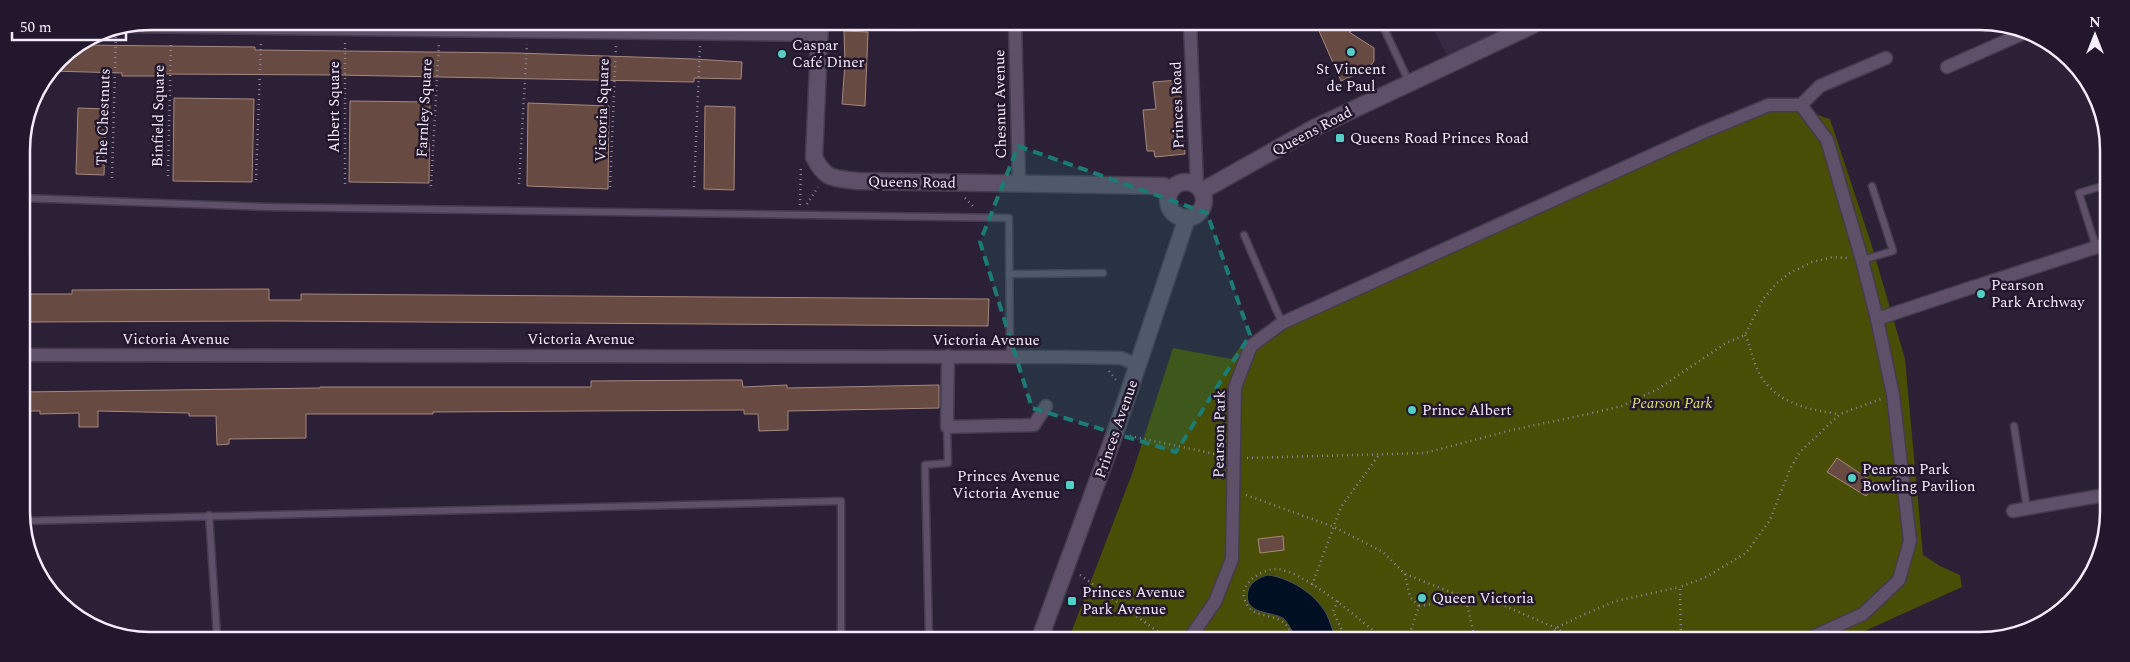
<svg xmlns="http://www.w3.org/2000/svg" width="2130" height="662" font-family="Spectral,serif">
<rect width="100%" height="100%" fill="#2c2036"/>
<polygon fill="#372844" points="1431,24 1508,25 1509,26 1447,56"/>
<polygon fill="#484e05" points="1754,105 1799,109 1830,119 1871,243 1905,359 1923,555 1940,566 1960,575 1962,587 1845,640 1069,638 1132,474 1173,348 1231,359 1245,341"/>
<path fill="#000f22" stroke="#495163" d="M1268,575c22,3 46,18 58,38 4,8 7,18 10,26h-39c-4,-6 -8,-15 -13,-20 -9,-8 -42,-3 -36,-28 2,-9 12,-14 20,-16z"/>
<g fill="#674a41" stroke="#a8877d">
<polygon points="1316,24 1368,24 1349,32 1374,48 1374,61 1368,69 1341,81"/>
<polygon points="844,31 868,32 865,106 842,104 845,63"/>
<polygon points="79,45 255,47 255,50 517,53 694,59 742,62 741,79 694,78 694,82 338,75 163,74 163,76 122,76 122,73 51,71 59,59"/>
<polygon points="1179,80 1185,154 1155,157 1154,151 1147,151 1143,110 1156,109 1153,82"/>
<polygon points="174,98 254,99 252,182 173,181"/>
<polygon points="350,101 430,102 429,183 349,182"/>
<polygon points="528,103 609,106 608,189 527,186"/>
<polygon points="705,106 735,107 734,190 704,189"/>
<polygon points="78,108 106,109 104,175 76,174"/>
<polygon points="269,289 269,300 301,300 301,294 989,299 988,326 278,321 25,322 26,294 72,294 72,290"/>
<polygon points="727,380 742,380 743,387 787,385 787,388 939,385 939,408 788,411 788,430 759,431 758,414 744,414 744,410 433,412 433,414 306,414 306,438 229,439 229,444 217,445 216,416 189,416 189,413 98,411 98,427 79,427 79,413 40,414 40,411 23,411 23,392 320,388 320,387 591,387 591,381"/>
<polygon points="1837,458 1876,484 1866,496 1827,472"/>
<polygon points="1283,536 1284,550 1260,553 1258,539"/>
</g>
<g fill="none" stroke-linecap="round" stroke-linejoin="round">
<defs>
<g id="service">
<polyline points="1382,24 1409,82"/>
<polyline points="821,26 913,27 912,23"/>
<polyline points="2066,58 2066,60"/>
<polyline points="22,198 268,207 1009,218 1010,357"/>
<polyline points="1244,235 1282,323"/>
<polyline points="2096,247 2079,193 2106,185"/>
<polyline points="1862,260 1893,251 1872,186"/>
<polyline points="1009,274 1103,273"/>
<polyline points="2014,426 2027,509"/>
<polyline points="209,515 217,636"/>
<polyline points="24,521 841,501 841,638"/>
<polyline points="929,638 925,465 948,463 947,427"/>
</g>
<g id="minor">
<polyline points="1015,23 1019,183"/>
<polyline points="1190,24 1197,185"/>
<polyline points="127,26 819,35"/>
<polyline points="1947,67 2024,33"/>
<polyline points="1801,105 1820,86 1886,58"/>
<polyline points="1980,285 2106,244"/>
<polyline points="1877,319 1976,286"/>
<polyline points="23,355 1065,357 1121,358 1138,365"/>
<polyline points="948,356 947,427 1034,425 1046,406"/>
<polyline points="2013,511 2105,495"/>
<polyline points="1189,639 1215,602 1232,559 1235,387 1251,346 1282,323 1701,133 1769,105 1801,105 1827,140 1862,260 1877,319 1893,395 1910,541 1899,580 1863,614 1806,640"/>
</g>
<g id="tertiary">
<path d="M820,23l-6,134c11,23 20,21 43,24l307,5 7,3"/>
<circle cx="1186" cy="200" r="18"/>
<polyline points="1202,191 1314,128 1533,25"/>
<polyline points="1040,638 1115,433 1187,218"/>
</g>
</defs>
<use href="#service" stroke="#453b4e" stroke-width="9"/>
<use href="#minor" stroke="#453b4e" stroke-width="15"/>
<use href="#tertiary" stroke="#453b4e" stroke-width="19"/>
<g stroke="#8f8598" stroke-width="2.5" stroke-dasharray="1 4" stroke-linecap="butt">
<polyline points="168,176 171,41"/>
<polyline points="112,178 116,34"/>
<polyline points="256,180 261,42"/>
<polyline points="345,184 345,41"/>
<polyline points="519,184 527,44"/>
<polyline points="431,186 439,43"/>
<polyline points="610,187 616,45"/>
<polyline points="694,187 700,46"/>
<polyline points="965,198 974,207"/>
<polyline points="807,204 818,187"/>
<polyline points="800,205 801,165"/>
<path d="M1745,335c5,9 6,19 10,29 14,37 48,45 84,50"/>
<polyline points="1109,371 1116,380"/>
<polyline points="1130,436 1220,455"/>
<polyline points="1247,458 1425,453 1512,430 1584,415 1622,406 1658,389 1726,343 1745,335 1763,299 1777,283 1790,273 1812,262 1833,257 1848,258"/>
<polyline points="1246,495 1334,527 1383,552 1405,574 1453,593 1498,603 1556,628 1576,640"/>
<polyline points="1405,574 1410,597 1419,606 1408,639"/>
<polyline points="1080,575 1168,639"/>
<polyline points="1312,585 1341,507 1379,455"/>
<polyline points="1465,596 1475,639"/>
<polyline points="1338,601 1333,611 1346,639"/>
<polyline points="1419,606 1432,604 1453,593"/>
<path d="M1293,639c-9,-35 -40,-12 -49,-41 -2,-8 3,-15 9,-20 6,-4 13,-8 21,-9 26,-2 89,53 109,70"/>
<polyline points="1550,640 1556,628 1585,614 1616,601 1680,587"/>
<polyline points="1681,640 1680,587 1706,577 1746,553 1770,520 1790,469 1800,452 1840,414 1881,399"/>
</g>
<use href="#service" stroke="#5d5068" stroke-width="6"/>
<use href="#minor" stroke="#5d5068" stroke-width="12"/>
<use href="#tertiary" stroke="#5d5068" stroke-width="16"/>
</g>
<path fill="#1a7c75" fill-opacity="0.2" stroke="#1a7c75" stroke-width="4" stroke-dasharray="10 6" stroke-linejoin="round" d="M1018,146l189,67 43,122 -74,117 -144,-44 -52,-166z"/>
<g fill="#55cec5" stroke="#22172c" stroke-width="2">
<circle cx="1351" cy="52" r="5"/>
<circle cx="782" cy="54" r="5"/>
<rect x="1335" y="133" width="10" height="10" rx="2.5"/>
<circle cx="1981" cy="294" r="5"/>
<circle cx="1412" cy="410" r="5"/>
<circle cx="1852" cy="478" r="5"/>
<rect x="1065" y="480" width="10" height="10" rx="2.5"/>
<circle cx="1422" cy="598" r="5"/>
<rect x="1067" y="596" width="10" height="10" rx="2.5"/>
</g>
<g text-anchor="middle" stroke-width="5" stroke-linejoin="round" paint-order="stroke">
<g font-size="15" fill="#f4ecfb" stroke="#22172c" text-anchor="start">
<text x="792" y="50">Caspar<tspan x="792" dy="17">Café Diner</tspan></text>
<text x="1351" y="74" text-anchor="middle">St Vincent<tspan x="1351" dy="17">de Paul</tspan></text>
<text x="1350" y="143">Queens Road Princes Road</text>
<text x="1991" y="290">Pearson<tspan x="1991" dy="17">Park Archway</tspan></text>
<text x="1422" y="415">Prince Albert</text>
<text x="1862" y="474">Pearson Park<tspan x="1862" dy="17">Bowling Pavilion</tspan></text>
<text x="1060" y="481" text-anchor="end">Princes Avenue<tspan x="1060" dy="17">Victoria Avenue</tspan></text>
<text x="1082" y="597">Princes Avenue<tspan x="1082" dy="17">Park Avenue</tspan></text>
<text x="1432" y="603">Queen Victoria</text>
</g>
<g font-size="15" fill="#f4ecfb" stroke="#22172c">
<text transform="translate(1000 104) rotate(-91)" y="5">Chesnut Avenue</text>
<text transform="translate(1177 105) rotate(-92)" y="5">Princes Road</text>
<text transform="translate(334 107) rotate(-90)" y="5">Albert Square</text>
<text transform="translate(424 108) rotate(-87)" y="5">Farnley Square</text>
<text transform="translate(602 110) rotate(-88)" y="5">Victoria Square</text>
<text transform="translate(158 116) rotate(-89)" y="5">Binfield Square</text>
<text transform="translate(103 117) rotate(-88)" y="5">The Chestnuts</text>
<text transform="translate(1312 131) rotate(-28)" y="5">Queens Road</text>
<text transform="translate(912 182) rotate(1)" y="5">Queens Road</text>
<text x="176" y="344">Victoria Avenue</text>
<text x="581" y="344">Victoria Avenue</text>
<text x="986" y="345">Victoria Avenue</text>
<text transform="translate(1116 429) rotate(-71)" y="5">Princes Avenue</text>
<text transform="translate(1219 434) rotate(-89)" y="5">Pearson Park</text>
</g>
<g font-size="15" font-style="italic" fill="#d7e56c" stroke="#22172c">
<text x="1672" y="408">Pearson Park</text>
</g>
</g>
<path d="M0 0H2130V662H0ZM150 30H1980A120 120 0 0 1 2100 150V512A120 120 0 0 1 1980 632H150A120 120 0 0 1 30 512V150A120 120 0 0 1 150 30Z" fill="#22172c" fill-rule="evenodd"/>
<path fill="none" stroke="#f4ecfb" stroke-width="2.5" d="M150 30H1980A120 120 0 0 1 2100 150V512A120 120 0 0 1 1980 632H150A120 120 0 0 1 30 512V150A120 120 0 0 1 150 30Z"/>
<g transform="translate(2095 35)" stroke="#22172c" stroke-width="4" paint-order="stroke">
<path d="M0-4L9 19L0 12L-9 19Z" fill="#f4ecfb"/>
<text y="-8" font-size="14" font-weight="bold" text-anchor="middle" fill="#f4ecfb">N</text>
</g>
<path d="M12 32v8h114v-8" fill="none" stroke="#f4ecfb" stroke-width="2.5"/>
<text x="20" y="32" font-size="15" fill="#f4ecfb" stroke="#22172c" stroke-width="4" paint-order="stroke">50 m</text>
</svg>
